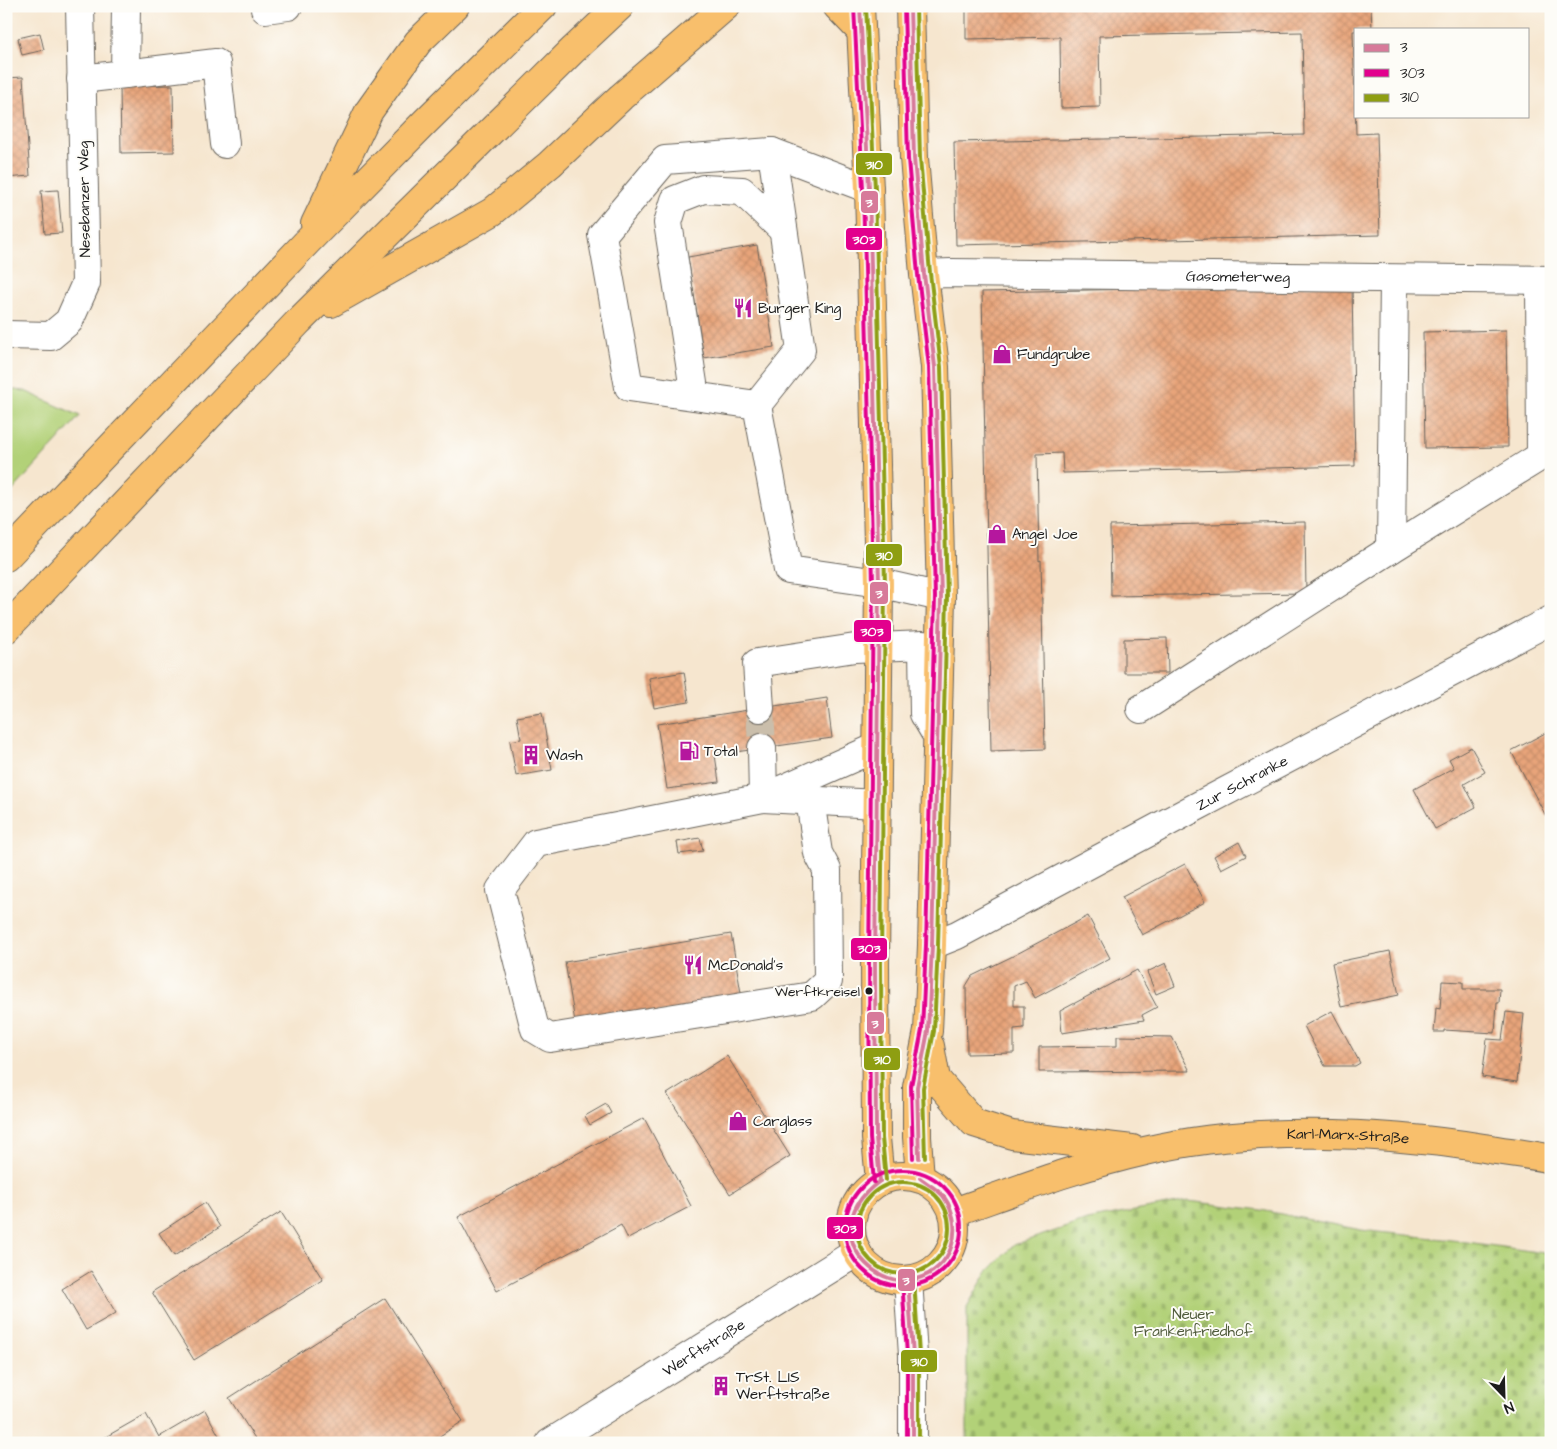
<svg xmlns="http://www.w3.org/2000/svg" width="1557" height="1449" font-family="'Architects Daughter',sans-serif">
<defs>
<pattern id="cemetery-stones" width="16" height="16" patternUnits="userSpaceOnUse" patternTransform="scale(1.25)"><rect width="16" height="16" fill="#b2d178"/><path d="M2 7V4a2 2 0 0 1 4 0v3zM10 15v-3a2 2 0 0 1 4 0v3z" fill="#98b367"/></pattern>
<pattern id="building-cross-hatch" width="8" height="8" patternUnits="userSpaceOnUse" patternTransform="scale(1.25)"><rect width="8" height="8" fill="#e8a47a"/><path d="M0 0l8 8M0 8l8-8" fill="none" stroke="#c68d69"/></pattern>
</defs>
<rect width="100%" height="100%" fill="#fdfcf7"/>
<filter id="ink" filterUnits="userSpaceOnUse"><feTurbulence type="fractalNoise" baseFrequency=".02" numOctaves="2"/><feDisplacementMap in="SourceGraphic" scale="10" xChannelSelector="R" yChannelSelector="G"/><feConvolveMatrix kernelMatrix="1 2 1 2 8 2 1 2 1" color-interpolation-filters="sRGB"/></filter>
<filter id="wash" filterUnits="userSpaceOnUse"><feTurbulence type="fractalNoise" baseFrequency=".0096" numOctaves="4" result="noise"/><feDisplacementMap in="SourceGraphic" scale="20" xChannelSelector="R" yChannelSelector="G"/><feGaussianBlur stdDeviation="1.12" result="paint"/><feColorMatrix in="noise" values="0 0 0 0 0 0 0 0 0 0 0 0 0 0 0 0 0 1.4 0 .05"/><feComposite in="paint" operator="in"/></filter>
<g filter="url(#wash)">
<rect width="100%" height="100%" fill="#f6e6cf"/>
<polygon fill="url(#cemetery-stones)" stroke="#67764a" points="1188,1201 1261,1210 1361,1230 1460,1241 1551,1254 1551,1443 967,1443 967,1307 987,1272 1014,1245 1087,1220"/>
<polygon fill="#b2d178" stroke="#67764a" points="6,389 25,391 80,416 6,498"/>
<g id="blocks">
<g fill="url(#building-cross-hatch)">
<polygon points="966,6 1371,6 1372,29 1356,29 1356,31 1353,31 1356,134 1377,133 1380,235 956,245 954,142 1304,135 1302,32 1099,36 1100,107 1061,108 1060,37 966,39"/>
<polygon points="40,33 44,50 22,55 18,38"/>
<polygon points="23,77 30,176 6,178 6,78"/>
<polygon points="173,85 174,152 121,153 120,86"/>
<polygon points="58,190 62,233 45,234 41,191"/>
<polygon points="757,245 774,347 704,358 688,257"/>
<polygon points="1352,285 1355,466 1063,473 1062,453 1037,454 1039,561 1041,560 1045,749 991,751 982,292"/>
<polygon points="1506,330 1508,447 1425,448 1423,332"/>
<polygon points="1305,522 1306,593 1111,596 1110,526"/>
<polygon points="1167,638 1168,673 1124,673 1124,639"/>
<polygon points="684,672 689,702 654,708 649,678"/>
<polygon points="827,698 832,738 715,755 719,782 667,789 657,724"/>
<polygon points="542,713 552,770 516,776 510,741 521,739 517,717"/>
<polygon points="1551,730 1551,813 1546,816 1511,751"/>
<polygon points="1471,747 1485,772 1464,784 1476,807 1435,829 1414,789 1454,768 1449,759"/>
<polygon points="700,838 703,851 679,854 677,842"/>
<polygon points="1239,842 1246,856 1221,869 1214,856"/>
<polygon points="1185,864 1205,902 1142,935 1122,897"/>
<polygon points="1088,916 1110,958 1035,998 1026,981 1014,986 1014,1006 1024,1006 1024,1028 1014,1029 1014,1053 967,1054 966,986 972,976 1013,956"/>
<polygon points="731,934 742,999 576,1028 565,962"/>
<polygon points="1390,951 1399,995 1341,1007 1332,963"/>
<polygon points="1166,963 1175,986 1156,994 1147,972"/>
<polygon points="1137,970 1157,1007 1142,1015 1144,1020 1062,1033 1060,1011"/>
<polygon points="1442,981 1463,982 1463,989 1500,989 1499,1003 1497,1003 1495,1033 1444,1030 1444,1032 1434,1032 1436,1008 1440,1009"/>
<polygon points="1332,1011 1360,1063 1355,1066 1325,1066 1304,1026"/>
<polygon points="1506,1012 1524,1014 1517,1082 1482,1077 1487,1039 1502,1040"/>
<polygon points="1117,1036 1172,1037 1190,1071 1039,1072 1039,1047 1117,1046"/>
<polygon points="727,1056 790,1156 730,1194 667,1094"/>
<polygon points="606,1104 611,1113 590,1125 585,1116"/>
<polygon points="644,1118 691,1206 628,1239 621,1225 497,1291 458,1217"/>
<polygon points="205,1203 220,1227 174,1256 159,1233"/>
<polygon points="281,1212 323,1280 194,1360 152,1292"/>
<polygon points="91,1271 116,1313 86,1330 62,1289"/>
<polygon points="385,1298 463,1421 429,1443 258,1443 229,1398"/>
<polygon points="725,1378 729,1386 717,1393 713,1385"/>
<polygon points="205,1410 223,1443 95,1443 146,1414 159,1437"/>
</g>
</g>
</g>
<g filter="url(#ink)">
<use href="#blocks" fill-opacity="0" stroke="#68635b" stroke-width="1"/>
<g fill="none" stroke-linecap="round" stroke-linejoin="round">
<polyline stroke="#cabeab" stroke-width="28" stroke-dasharray="28 14" stroke-linecap="butt" points="760,708 762,748"/>
<defs>
<g id="minor">
<polyline points="265,6 265,9 288,6"/>
<polyline points="125,74 216,63 225,144"/>
<polyline points="81,79 125,74 126,6"/>
<polyline points="869,189 772,152 665,160 602,235 629,387 757,405 788,570 879,583 941,597"/>
<path id="s1" d="M924,274l27,-1 600,7"/>
<polyline points="6,335 51,336 69,321 86,283 80,6"/>
<polyline points="695,396 668,223 675,200 703,189 742,191 783,230"/>
<polyline points="757,405 801,350 772,152"/>
<polyline points="1391,549 1394,279"/>
<polyline points="760,708 757,663 855,648 923,645 924,714 937,736"/>
<polyline points="1141,709 1391,549 1541,456 1540,281"/>
<polyline points="762,748 763,798 877,804"/>
<polyline points="810,800 818,853 827,870 828,981 812,996 550,1038 535,1029 500,890 536,843 763,798 877,747"/>
<path id="s2" d="M932,945l25,-10 239,-128 355,-187"/>
<polyline points="908,1280 913,1355 913,1443"/>
<path id="s3" d="M550,1443l307,-191"/>
</g>
<g id="major">
<polyline points="860,6 869,189 879,583 875,964 876,1138 880,1181"/>
<polyline points="910,6 914,158 924,274 935,367 941,597 932,945 928,1031 917,1087 917,1137 920,1178"/>
<polyline points="930,1046 936,1079 974,1123 1012,1135 1132,1149"/>
<circle cx="903" cy="1228" r="52"/>
<path id="s4" d="M954,1212c63,-22 125,-46 191,-61 105,-25 232,-20 339,-3 22,4 45,6 67,11"/>
</g>
<g id="highway">
<polyline points="837,6 861,31"/>
<polyline points="315,224 369,111 418,42 455,6"/>
<polyline points="331,303 492,212 550,164 621,97 726,6"/>
<polyline points="6,557 307,242 425,122 543,6"/>
<polyline points="6,629 299,321 572,51 620,6"/>
</g>
</defs>
<use href="#minor" stroke="#68635b" stroke-width="30"/>
<use href="#major" stroke="#68635b" stroke-width="30"/>
<use href="#highway" stroke="#68635b" stroke-width="30"/>
<use href="#minor" stroke="#fff" stroke-width="28"/>
<use href="#major" stroke="#f8bf6c" stroke-width="28"/>
<use href="#highway" stroke="#f8bf6c" stroke-width="28"/>
<defs>
<g id="bus-1">
<polyline points="860,6 869,189 879,583 875,964 876,1138 880,1181"/>
<polyline points="910,6 914,158 924,274 935,367 941,597 932,945 928,1031 917,1087 919,1158"/>
<path d="M880,1181c-18,13 -32,31 -29,54 4,29 37,52 65,44 37,-10 49,-52 28,-82 -6,-8 -17,-13 -24,-19"/>
<polyline points="908,1280 913,1355 913,1443"/>
</g>
<g id="bus-2">
<polyline points="854,6 863,189 873,583 869,964 870,1138 874,1182"/>
<polyline points="904,6 908,159 918,275 929,367 935,597 926,945 922,1030 911,1086 913,1158"/>
<circle cx="903" cy="1228" r="58"/>
<polyline points="902,1280 907,1355 907,1443"/>
</g>
<g id="bus-3">
<polyline points="866,6 875,189 885,583 881,964 882,1138 886,1180"/>
<polyline points="916,6 920,158 930,273 941,367 947,597 938,945 934,1031 923,1088 925,1158"/>
<circle cx="903" cy="1228" r="46"/>
<polyline points="914,1280 919,1355 919,1443"/>
</g>
</defs>
<use href="#bus-1" stroke="#fdfcf7" stroke-width="8"/>
<use href="#bus-2" stroke="#fdfcf7" stroke-width="8"/>
<use href="#bus-3" stroke="#fdfcf7" stroke-width="8"/>
<use href="#bus-1" stroke="#d77a9a" stroke-width="4"/>
<use href="#bus-2" stroke="#e2008d" stroke-width="4"/>
<use href="#bus-3" stroke="#8e9e12" stroke-width="4"/>
</g>
</g>
<defs>
<symbol id="restaurant-bare" viewBox="-9 -9 18 18"><path d="M-5-6h1v4h1v-4h1v4h1v-4h1v5L-1.5 .5V6h-2V.5L-5-1ZM5-6V6H3V1.5H1.5Q1.5-4 5-6Z" fill="#b5179e" stroke="#fdfcf7" stroke-width="2.5" paint-order="stroke"/></symbol>
<symbol id="shop-bare" viewBox="-9 -9 18 18"><path d="M-5-2.5h2.3a2.7 3.5 0 0 1 5.4 0H5L5.5 6h-11ZM-1.5-2.5h3a1.5 2.3 0 0 0-3 0Z" fill="#b5179e" stroke="#fdfcf7" stroke-width="2.5" paint-order="stroke"/></symbol>
<symbol id="fuel-bare" viewBox="-9 -9 18 18"><path d="M-5.5-6h7V0h2V4h1.3V-2.5L3-4.5l.8-.8L6-3V5H2.5V1h-1V6h-7ZM-4.2-4.7v3.2H.2V-4.7Z" fill="#b5179e" stroke="#fdfcf7" stroke-width="2.5" paint-order="stroke"/></symbol>
<symbol id="building-bare" viewBox="-9 -9 18 18"><path d="M-4-6H4V6H1V3H-1V6H-4ZM-2.5-4.3h1.7v1.8h-1.7ZM.8-4.3h1.7v1.8H.8ZM-2.5-1h1.7V.8h-1.7ZM.8-1h1.7V.8H.8Z" fill="#b5179e" stroke="#fdfcf7" stroke-width="2.5" paint-order="stroke"/></symbol>
</defs>
<g fill-rule="evenodd">
<use href="#restaurant-bare" x="729" y="294" width="28" height="28"/>
<use href="#shop-bare" x="988" y="340" width="28" height="28"/>
<use href="#shop-bare" x="983" y="520" width="28" height="28"/>
<use href="#fuel-bare" x="675" y="737" width="28" height="28"/>
<use href="#building-bare" x="517" y="741" width="28" height="28"/>
<use href="#restaurant-bare" x="679" y="951" width="28" height="28"/>
<use href="#shop-bare" x="724" y="1107" width="28" height="28"/>
<use href="#building-bare" x="707" y="1372" width="28" height="28"/>
</g>
<circle fill="#1c1c1c" stroke="#fdfcf7" stroke-width="2" cx="869" cy="991" r="4.5"/>
<g text-anchor="middle" stroke-width="4" stroke-linejoin="round" paint-order="stroke">
<g font-size="14" fill="#1c1c1c" stroke="#fdfcf7" text-anchor="end">
<text x="860" y="996">Werftkreisel</text>
</g>
<g font-size="15" fill="#1c1c1c" stroke="#fdfcf7">
<text transform="translate(84 199) rotate(-91)" y="5">Nesebanzer Weg</text>
<text dy="5" stroke="none"><textPath href="#s1" startOffset="314">Gasometerweg</textPath></text>
<text dy="5" stroke="none"><textPath href="#s2" startOffset="350">Zur Schranke</textPath></text>
<text dy="5" stroke="none"><textPath href="#s4" startOffset="405">Karl-Marx-Straße</textPath></text>
<text dy="5" stroke="none"><textPath href="#s3" startOffset="181">Werftstraße</textPath></text>
</g>
<g font-size="15" fill="#1c1c1c" stroke="#fdfcf7" text-anchor="start">
<text x="758" y="313">Burger King</text>
<text x="1017" y="359">Fundgrube</text>
<text x="1012" y="539">Angel Joe</text>
<text x="704" y="756">Total</text>
<text x="546" y="760">Wash</text>
<text x="708" y="970">McDonald's</text>
<text x="753" y="1126">Carglass</text>
<text x="736" y="1382">TrSt. LIS<tspan x="736" dy="17">Werftstraße</tspan></text>
</g>
<g font-size="15" fill="#505b3c" stroke="#fdfcf7">
<text x="1193" y="1319">Neuer<tspan x="1193" dy="17">Frankenfriedhof</tspan></text>
</g>
</g>
<g stroke="#fdfcf7" stroke-width="2">
<rect x="855" y="152" width="38" height="24" rx="5" fill="#8e9e12"/>
<rect x="860" y="190" width="19" height="24" rx="5" fill="#d77a9a"/>
<rect x="845" y="227" width="38" height="24" rx="5" fill="#e2008d"/>
<rect x="865" y="543" width="38" height="24" rx="5" fill="#8e9e12"/>
<rect x="869" y="581" width="20" height="24" rx="5" fill="#d77a9a"/>
<rect x="853" y="619" width="39" height="24" rx="5" fill="#e2008d"/>
<rect x="850" y="937" width="38" height="24" rx="5" fill="#e2008d"/>
<rect x="866" y="1011" width="19" height="24" rx="5" fill="#d77a9a"/>
<rect x="863" y="1047" width="38" height="24" rx="5" fill="#8e9e12"/>
<rect x="826" y="1216" width="38" height="24" rx="5" fill="#e2008d"/>
<rect x="897" y="1268" width="19" height="24" rx="5" fill="#d77a9a"/>
<rect x="900" y="1349" width="38" height="24" rx="5" fill="#8e9e12"/>
</g>
<g font-size="14" text-anchor="middle" font-weight="bold" fill="#fff">
<text x="874" y="169">310</text>
<text x="869" y="207">3</text>
<text x="864" y="244">303</text>
<text x="884" y="560">310</text>
<text x="879" y="598">3</text>
<text x="872" y="636">303</text>
<text x="869" y="953">303</text>
<text x="875" y="1028">3</text>
<text x="882" y="1064">310</text>
<text x="845" y="1233">303</text>
<text x="906" y="1285">3</text>
<text x="919" y="1366">310</text>
</g>
<rect width="1557" height="1449" fill="none" stroke="#fdfcf7" stroke-width="25"/>
<rect x="1354" y="28" width="175" height="90" fill="#fdfcf7" stroke="#a3a29f"/>
<rect x="1364" y="44" width="25" height="8" fill="#d77a9a" stroke="#a3a29f"/>
<text x="1400" y="52" font-size="15" fill="#1c1c1c">3</text>
<rect x="1364" y="69" width="25" height="8" fill="#e2008d" stroke="#a3a29f"/>
<text x="1400" y="78" font-size="15" fill="#1c1c1c">303</text>
<rect x="1364" y="94" width="25" height="8" fill="#8e9e12" stroke="#a3a29f"/>
<text x="1400" y="102" font-size="15" fill="#1c1c1c">310</text>
<g transform="translate(1504 1396) rotate(157)" stroke="#fdfcf7" stroke-width="4" paint-order="stroke">
<path d="M0-4L9 19L0 12L-9 19Z" fill="#1c1c1c"/>
<text y="-8" font-size="14" font-weight="bold" text-anchor="middle" fill="#1c1c1c">N</text>
</g>
</svg>
